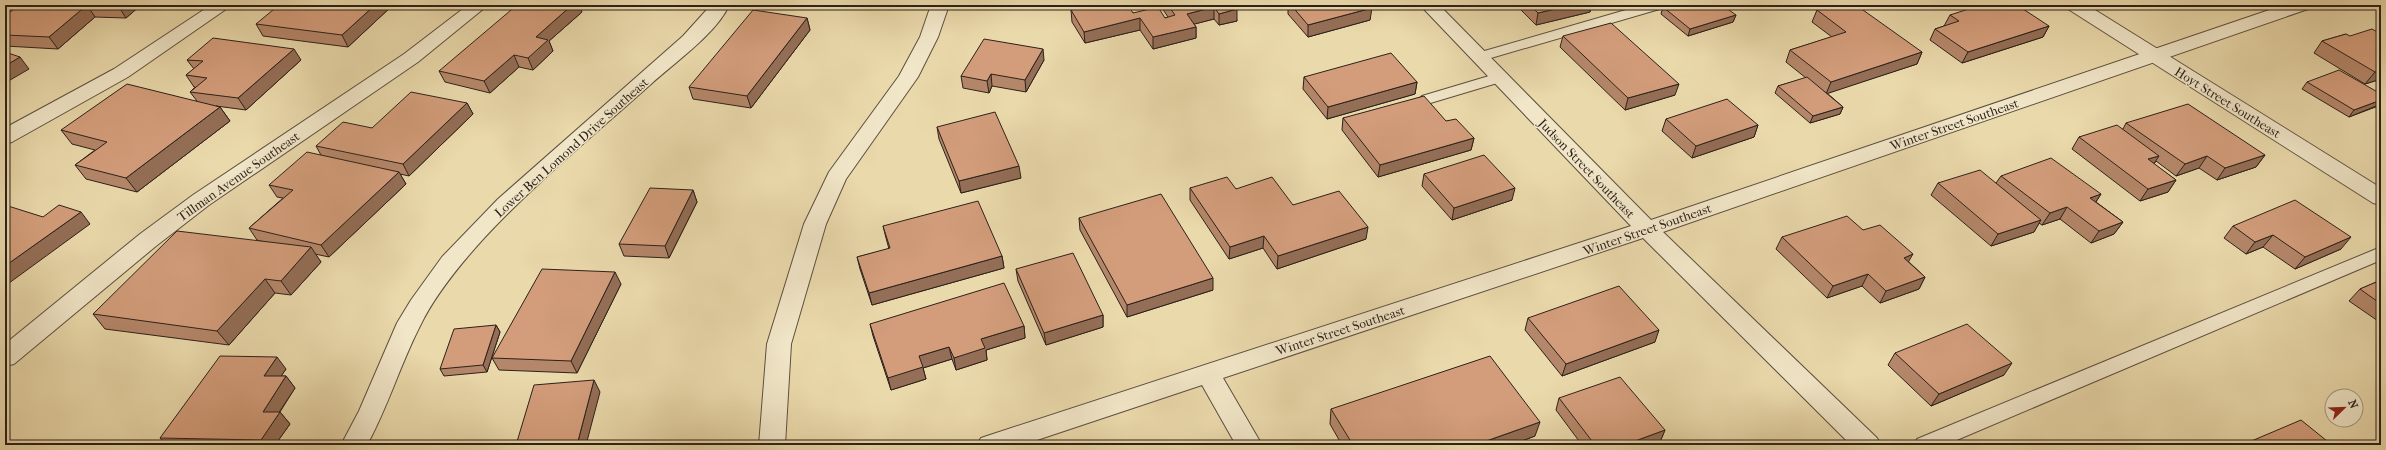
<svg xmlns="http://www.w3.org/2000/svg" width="2386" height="450" font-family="'IM FELL French Canon',serif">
<rect width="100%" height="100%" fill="#ead9ab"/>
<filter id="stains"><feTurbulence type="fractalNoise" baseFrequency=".005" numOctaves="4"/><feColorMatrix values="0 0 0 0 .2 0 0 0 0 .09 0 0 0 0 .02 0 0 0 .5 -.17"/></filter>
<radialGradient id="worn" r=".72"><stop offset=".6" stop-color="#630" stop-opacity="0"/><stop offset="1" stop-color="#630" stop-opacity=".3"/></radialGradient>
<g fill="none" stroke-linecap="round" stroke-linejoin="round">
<defs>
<g id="service">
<polygon points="1643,5 1665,5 1663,8 1484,60 1474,60 1472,57 1474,54"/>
<polygon points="1499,73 1504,75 1507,78 1504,81 1427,104 1422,102 1419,99 1422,96"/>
<polygon points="2381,247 2381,260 1945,445 1914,445 1917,439"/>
</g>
<g id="minor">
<polygon points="211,5 232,5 128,77 12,142 5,144 5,128 114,69"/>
<polygon points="468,5 488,5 418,62 209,205 156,246 14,364 5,366 5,344 140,234 193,195 404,54"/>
<path d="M711,5h18c-11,27 -56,59 -78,79 -59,53 -122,104 -175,163 -21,24 -42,50 -56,79 -20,39 -32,81 -53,119h-26l18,-34 38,-88 14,-23 31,-43 56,-58 185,-163z"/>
<polygon points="931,5 949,5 938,37 918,77 846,179 826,224 791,344 785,445 759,445 767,344 804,224 829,172 899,76 920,37"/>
<polygon points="1420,5 1439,5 1651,220 2284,5 2311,5 2308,9 1663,232 1877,438 1881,445 1851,445 1643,238 1223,378 1262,445 1236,445 1202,385 1022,445 977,445 981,438 990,435 1631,226"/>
</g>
<polygon id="tertiary" points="2065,5 2087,5 2381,188 2381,205 2373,203 2068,9"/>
</defs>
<use href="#service" stroke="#5c4f3e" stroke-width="2"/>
<use href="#minor" stroke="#5c4f3e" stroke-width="2"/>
<use href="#tertiary" stroke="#5c4f3e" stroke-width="2"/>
<use href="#service" fill="#f1e6c8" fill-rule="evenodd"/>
<use href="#minor" fill="#f1e6c8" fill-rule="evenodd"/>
<use href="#tertiary" fill="#f1e6c8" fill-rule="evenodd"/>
</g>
<g fill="#b5876a" stroke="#2c211a">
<polygon points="19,5 141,5 126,18 95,17 58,49 5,46 5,16"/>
<polygon points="310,5 393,5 348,47 263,36 256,24"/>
<polygon points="1160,5 1234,5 1237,21 1219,25 1214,19 1194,24 1196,27 1196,38 1153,49 1140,30 1085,43 1072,22 1071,10 1133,13 1165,18 1168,17"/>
<polygon points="1288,5 1369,5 1370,20 1308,37 1288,14"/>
<polygon points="1516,5 1591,5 1590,12 1536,25"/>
<polygon points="1663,7 1736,15 1733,22 1688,36 1661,14"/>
<polygon points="1817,10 1922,52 1917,64 1827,93 1843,107 1840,114 1810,123 1775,93 1778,86 1806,78 1786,62 1790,50 1832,37 1812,22"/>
<polygon points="582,12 549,41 553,51 533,70 519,67 490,93 445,82 439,71"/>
<polygon points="1950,15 2049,26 2043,37 1962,63 1930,40 1935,29 1944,26"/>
<polygon points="807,18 810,30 751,108 693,99 689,87"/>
<polygon points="2346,34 2381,79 2365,84 2314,53 2322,41"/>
<polygon points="1563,36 1675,95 1625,110 1560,47"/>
<polygon points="187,60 301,60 246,110 216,106 220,107 230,121 137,192 86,179 75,165 95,150 72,144 61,130 197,101 190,92 195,87 194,87 186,75 194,69"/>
<polygon points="1044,60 1026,92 992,86 989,93 963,88 961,76"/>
<polygon points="1304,77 1417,82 1415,94 1327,119 1303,89"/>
<polygon points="2307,82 2381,105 2349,117 2302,89"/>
<polygon points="467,103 473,114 409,176 400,174 406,184 329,257 315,254 321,262 291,295 275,293 229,345 105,329 93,314 264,242 257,240 249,228 283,198 277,197 269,185 321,155 316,146 372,128"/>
<polygon points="1343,118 1446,121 1474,138 1471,150 1378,177 1342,130"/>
<polygon points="1666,119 1758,125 1754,137 1692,158 1662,131"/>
<polygon points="2126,123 2265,155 2256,167 2217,180 2199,168 2176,176 2156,161 2154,164 2176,180 2168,192 2140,201 2072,149 2079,137 2123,129"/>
<polygon points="937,127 1021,178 961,193 939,139"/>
<polygon points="1424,174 1512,200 1452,220 1422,186"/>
<polygon points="2001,176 2101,194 2096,202 2123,222 2114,234 2091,243 2060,219 2042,225 2039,223 2034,232 1991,246 1931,195 1938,183 1996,183"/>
<polygon points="1190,188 1236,189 1293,205 1366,239 1277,269 1263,248 1229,259 1190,200"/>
<polygon points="693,190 697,202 669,258 624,256 619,244"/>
<polygon points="1079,218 1213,290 1127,317 1080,230"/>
<polygon points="883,226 1002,256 1004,268 872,305 860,269 857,257 889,249 886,238"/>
<polygon points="2233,226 2341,249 2295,269 2263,247 2246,254 2224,238"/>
<polygon points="1863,230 1909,262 1925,277 1919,289 1880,303 1862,286 1827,298 1776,249 1782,237"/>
<polygon points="1016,269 1103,315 1103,327 1046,345 1018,281"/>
<polygon points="2381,280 2381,323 2349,301 2360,289"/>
<polygon points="621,284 577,373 499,370 492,358"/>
<polygon points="1528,318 1655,342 1562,376 1525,330"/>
<polygon points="870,324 1024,326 1025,338 986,350 987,360 956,370 952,359 923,368 926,379 891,390 873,336"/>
<polygon points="496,325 500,332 487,372 444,376 440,369"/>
<polygon points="1895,353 2004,375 1931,406 1888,365"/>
<polygon points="286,369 281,376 286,376 295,388 280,412 290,424 275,445 166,445 160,438"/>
<polygon points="1559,398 1665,430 1660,442 1653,445 1582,445 1556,410"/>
<polygon points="1331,409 1535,436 1511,445 1342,445 1330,424"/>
</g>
<g fill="#946e56" stroke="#2c211a">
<polygon points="87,5 95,17 58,49 49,37"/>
<polygon points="120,5 141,5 126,18 119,7"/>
<polygon points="375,5 393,5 348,47 342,35"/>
<polygon points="572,5 580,5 582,12 549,41 553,51 533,70 528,58 536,37"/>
<polygon points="1573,5 1591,5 1590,12 1536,25 1538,13"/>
<polygon points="1214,7 1214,19 1187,26 1187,14"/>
<polygon points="1372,8 1370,20 1308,37 1308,25"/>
<polygon points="1237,9 1237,21 1219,25 1219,14"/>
<polygon points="1736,15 1733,22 1688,36 1690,29"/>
<polygon points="807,18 810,30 751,108 747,96"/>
<polygon points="1140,18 1140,30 1085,43 1084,32"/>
<polygon points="2049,26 2043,37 1962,63 1968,52"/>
<polygon points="1196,27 1196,38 1153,49 1153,37"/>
<polygon points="294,49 301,60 246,110 238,98"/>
<polygon points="1043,49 1044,60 1026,92 1025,80"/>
<polygon points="1922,52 1917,64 1826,94 1831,82"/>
<polygon points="514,55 519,67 490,93 484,81"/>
<polygon points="20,57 29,69 5,83 5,66"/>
<polygon points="2381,70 2381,79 2365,84 2375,72"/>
<polygon points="991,74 992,86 989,93 987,81"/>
<polygon points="1417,82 1415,94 1327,119 1328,107"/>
<polygon points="1679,84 1675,95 1625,110 1628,98"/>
<polygon points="2381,100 2381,104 2349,117 2354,110"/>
<polygon points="467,103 473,114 409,176 403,164"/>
<polygon points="220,107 230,121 137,192 126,178"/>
<polygon points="1843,107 1840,114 1810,123 1813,116"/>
<polygon points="1758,125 1754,137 1692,158 1696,146"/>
<polygon points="1474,138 1471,150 1378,177 1380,165"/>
<polygon points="2265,155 2256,167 2217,180 2225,168"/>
<polygon points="2159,156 2151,168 2148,159"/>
<polygon points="2207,156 2199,168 2176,176 2185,164"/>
<polygon points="1019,166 1021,178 961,193 959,181"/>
<polygon points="399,172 406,184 329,257 321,245"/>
<polygon points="2176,180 2168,192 2140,201 2148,189"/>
<polygon points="1515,188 1512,200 1452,220 1454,208"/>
<polygon points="693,190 697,202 669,258 665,246"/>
<polygon points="2101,194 2093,206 2090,198"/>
<polygon points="2067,207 2060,219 2042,225 2050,213"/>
<polygon points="81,212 90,224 5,286 5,266"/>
<polygon points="2041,220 2034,232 1991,246 1998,234"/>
<polygon points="2123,222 2114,234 2091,243 2099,231"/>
<polygon points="1368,227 1366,239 1277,269 1278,256"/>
<polygon points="2273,235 2263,247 2246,254 2255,242"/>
<polygon points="1264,236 1263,248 1229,259 1230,247"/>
<polygon points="2351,237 2341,249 2295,269 2305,257"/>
<polygon points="311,247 321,262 291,295 281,281"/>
<polygon points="1913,254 1906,266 1904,258"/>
<polygon points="1002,256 1004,268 872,305 869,293"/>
<polygon points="615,272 621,284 577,373 571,361"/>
<polygon points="1868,274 1862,286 1827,298 1833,286"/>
<polygon points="1925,277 1919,289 1880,303 1886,291"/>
<polygon points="1213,278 1213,290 1127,317 1127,305"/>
<polygon points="265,279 275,293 229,345 217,331"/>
<polygon points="1103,315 1103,327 1046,345 1044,333"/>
<polygon points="496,325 500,332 487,372 483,365"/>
<polygon points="1024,326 1025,338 986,350 987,360 956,370 954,358 981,339"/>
<polygon points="1659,330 1655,342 1562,376 1566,364"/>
<polygon points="949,347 952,359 923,368 926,379 891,390 888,378 919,356"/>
<polygon points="277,357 286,369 273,388 264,376"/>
<polygon points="2012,363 2004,375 1931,406 1939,394"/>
<polygon points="286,376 295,388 272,423 263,412"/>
<polygon points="594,380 600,392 586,445 577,445"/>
<polygon points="280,412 290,424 275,445 265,445 261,440"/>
<polygon points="1540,422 1535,436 1511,445 1475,445"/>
<polygon points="1665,430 1660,442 1653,445 1633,445 1635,441"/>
</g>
<g fill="#d39d7b" stroke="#2c211a">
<polygon points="19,5 120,5 119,7 87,5 49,37 5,35 5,16"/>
<polygon points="279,5 303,5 310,6 310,5 375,5 342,35 256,24"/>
<polygon points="517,5 572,5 536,37 548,40 528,58 514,55 484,81 439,71"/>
<polygon points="1092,5 1128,5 1133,13 1158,7 1165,18 1175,15 1168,5 1234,5 1237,9 1219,14 1214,7 1187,14 1196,27 1153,37 1140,18 1084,32 1071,10"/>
<polygon points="1291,5 1369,5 1372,8 1308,25"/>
<polygon points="1530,5 1573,5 1538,13"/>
<polygon points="1671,5 1722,5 1736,15 1690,29 1663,7"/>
<polygon points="1834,5 1856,5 1922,52 1831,82 1790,50 1846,32 1817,10"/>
<polygon points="1981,5 2017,5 2049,26 1968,52 1935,29 1959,21 1950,15"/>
<polygon points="753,10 807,18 747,96 689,87"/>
<polygon points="1611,23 1679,84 1628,98 1563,36"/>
<polygon points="2372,29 2381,34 2381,70 2375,72 2322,41 2346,34 2350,36"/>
<polygon points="213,38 294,49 238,98 190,92 207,78 186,75 203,61 187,60"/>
<polygon points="984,39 1043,49 1025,80 991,74 987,81 961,76"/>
<polygon points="5,52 20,57 5,66"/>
<polygon points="1391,53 1417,82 1328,107 1304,77"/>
<polygon points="2339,70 2381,94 2381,100 2354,110 2307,82"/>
<polygon points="1807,77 1843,107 1813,116 1778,86"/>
<polygon points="127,84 220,107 126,178 75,165 107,142 61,130"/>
<polygon points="411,92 467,103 403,164 316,146 343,122 372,128"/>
<polygon points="1424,96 1446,121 1456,119 1474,138 1380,165 1343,118"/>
<polygon points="1727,99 1758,125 1696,146 1666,119"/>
<polygon points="2188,104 2265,155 2225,168 2207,156 2185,164 2126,123"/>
<polygon points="995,112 1019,166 959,181 937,127"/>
<polygon points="2117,125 2159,156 2148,159 2176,180 2148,189 2079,137"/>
<polygon points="307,152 399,172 321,245 249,228 293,190 269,185"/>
<polygon points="1484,155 1515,188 1454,208 1424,174"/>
<polygon points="2051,158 2101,194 2090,198 2123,222 2099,231 2067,207 2050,213 2001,176"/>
<polygon points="1980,170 2041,220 1998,234 1938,183"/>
<polygon points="1227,177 1236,189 1272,177 1293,205 1339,191 1368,227 1278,256 1264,236 1230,247 1190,188"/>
<polygon points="650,188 693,190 665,246 619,244"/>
<polygon points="1161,194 1213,278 1127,305 1079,218"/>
<polygon points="2295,200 2351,237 2305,257 2273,235 2255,242 2233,226"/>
<polygon points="978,201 1002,256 869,293 857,257 890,248 883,226"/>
<polygon points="5,205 43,217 59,205 81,212 5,266"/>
<polygon points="1847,216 1863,230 1880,225 1913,254 1904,258 1925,277 1886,291 1868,274 1833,286 1782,237"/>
<polygon points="177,231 311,247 281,281 265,279 217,331 93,314"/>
<polygon points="1073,253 1103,315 1044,333 1016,269"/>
<polygon points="542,269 615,272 571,361 492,358"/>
<polygon points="2381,280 2381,304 2360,289"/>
<polygon points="1004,283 1024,326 981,339 985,348 954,358 949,347 919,356 923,367 888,378 870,324"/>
<polygon points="1619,286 1659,330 1566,364 1528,318"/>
<polygon points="1967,324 2012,363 1939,394 1895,353"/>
<polygon points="496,325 483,365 440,369 454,329"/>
<polygon points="220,356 277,357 264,376 286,376 263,412 280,412 261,440 160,438"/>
<polygon points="1490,356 1540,422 1475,445 1353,445 1331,409"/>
<polygon points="1620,377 1665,430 1635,441 1637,445 1595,445 1559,398"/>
<polygon points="594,380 577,445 516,445 534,385"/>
<polygon points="2301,420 2332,445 2242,445"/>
</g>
<g text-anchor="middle" stroke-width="3" stroke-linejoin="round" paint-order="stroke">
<g font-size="13" fill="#2c211a" stroke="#f1e6c8">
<text transform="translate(2228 102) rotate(32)" y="5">Hoyt Street Southeast</text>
<text transform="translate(1954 124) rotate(-19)" y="5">Winter Street Southeast</text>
<text transform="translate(571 147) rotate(-42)" y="5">Lower Ben Lomond Drive Southeast</text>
<text transform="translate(1587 168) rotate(46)" y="5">Judson Street Southeast</text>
<text transform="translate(238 176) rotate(-35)" y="5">Tillman Avenue Southeast</text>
<text transform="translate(1647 229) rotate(-19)" y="5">Winter Street Southeast</text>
<text transform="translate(1340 330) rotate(-18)" y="5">Winter Street Southeast</text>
</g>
</g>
<rect width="2386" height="450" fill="none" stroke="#ead9ab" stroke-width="20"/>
<rect x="6" y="6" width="2374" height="438" fill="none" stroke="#2c211a" stroke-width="2"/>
<rect x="10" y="10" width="2366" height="430" fill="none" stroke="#2c211a"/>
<g transform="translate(2344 408) rotate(67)"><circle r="19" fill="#f1e6c8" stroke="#a29782"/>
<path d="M0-3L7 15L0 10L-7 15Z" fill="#8f2418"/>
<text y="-6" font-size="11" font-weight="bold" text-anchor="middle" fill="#2c211a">N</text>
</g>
<rect width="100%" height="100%" filter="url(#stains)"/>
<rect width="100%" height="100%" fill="url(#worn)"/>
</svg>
